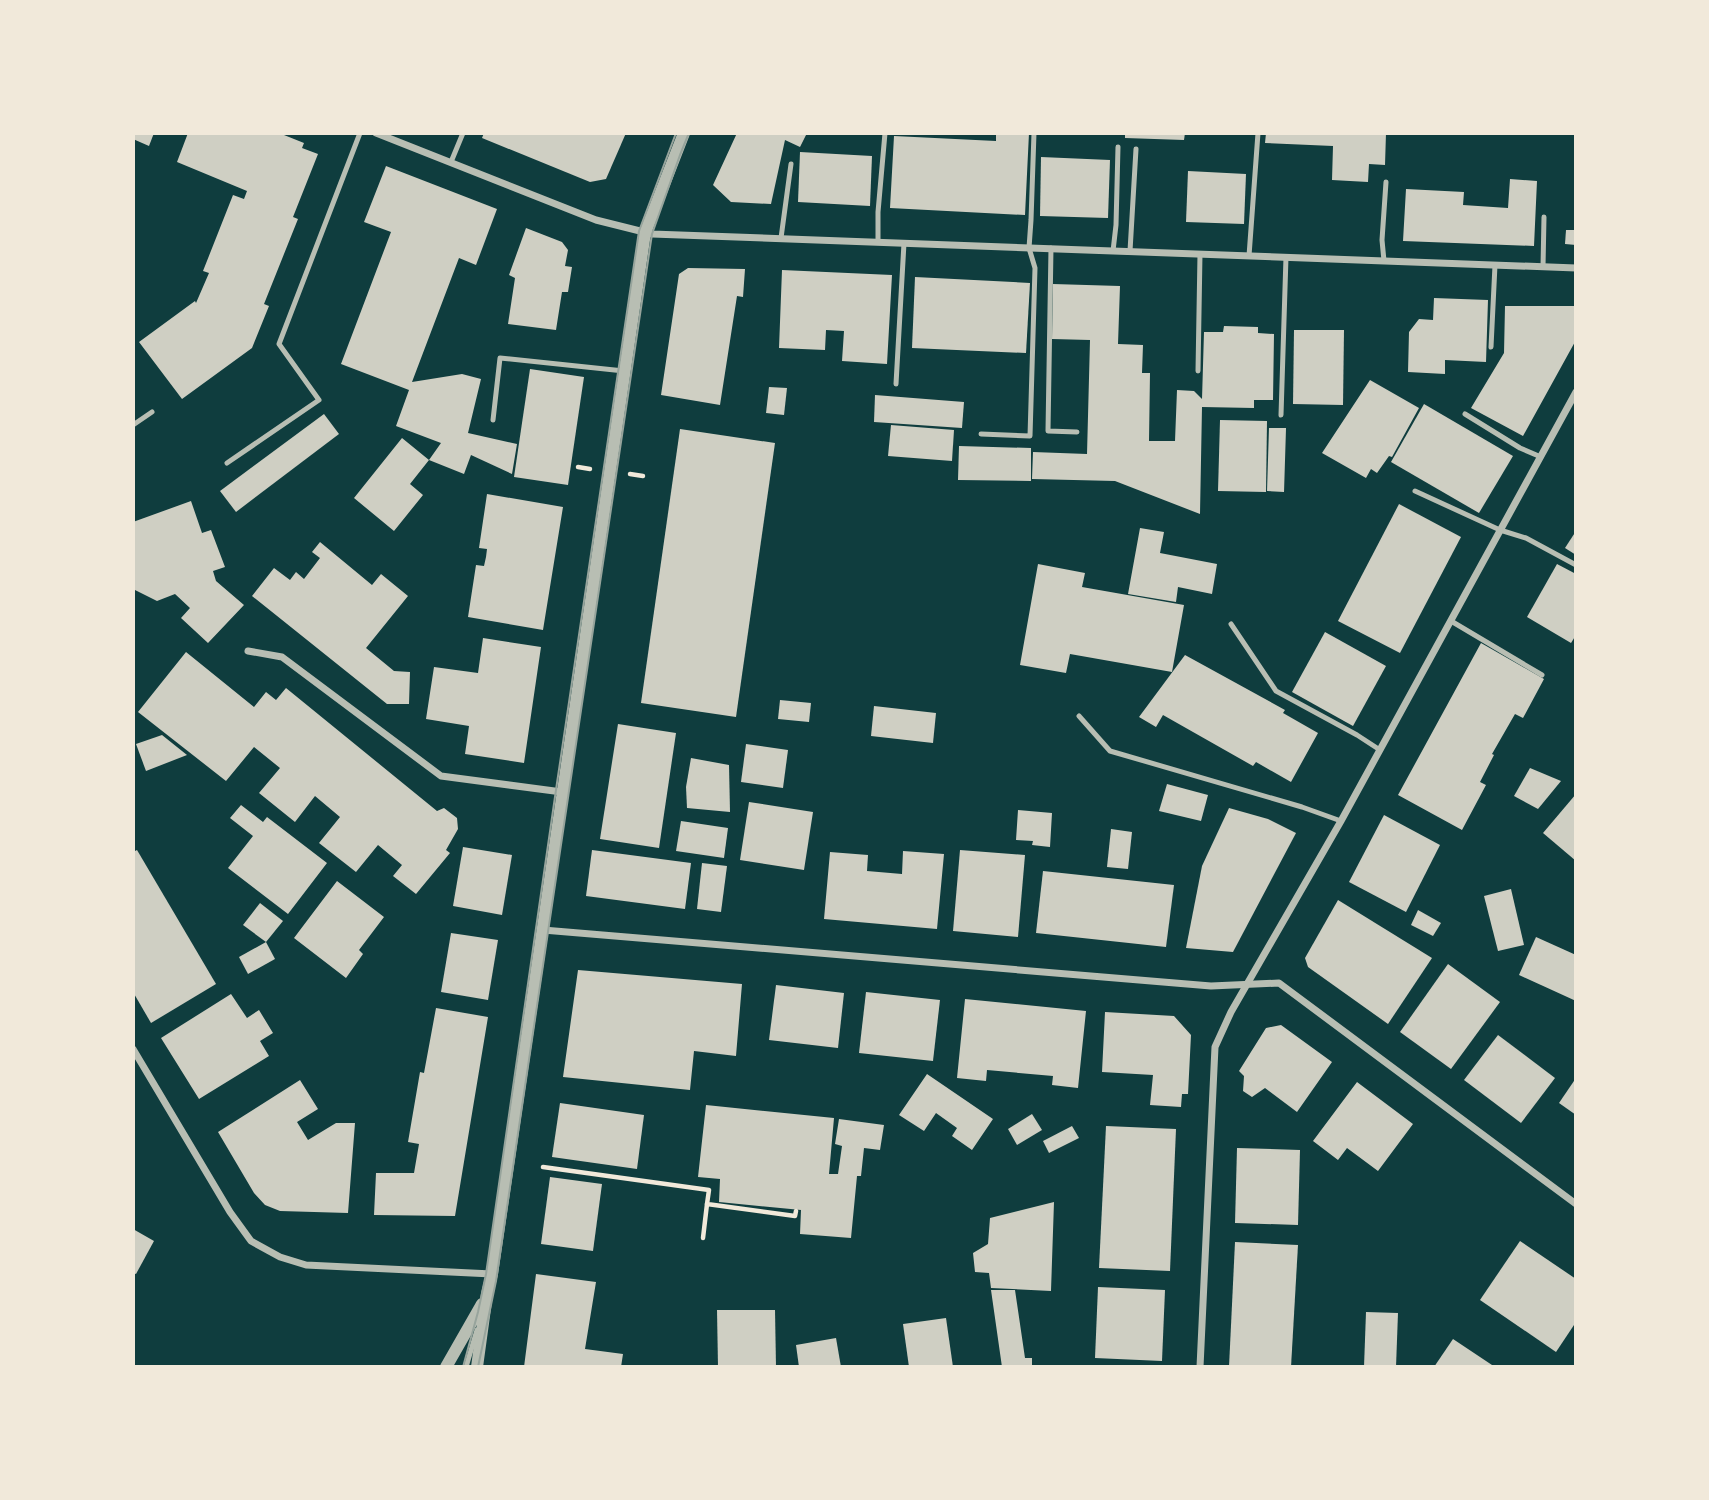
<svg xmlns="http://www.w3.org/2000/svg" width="1709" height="1500" font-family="'Fira Sans Condensed',sans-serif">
<rect width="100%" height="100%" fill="#0f3d3e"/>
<g fill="#cfcfc3">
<polygon points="133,133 154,133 149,146 133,139"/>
<polygon points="188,133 279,133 304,143 302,148 318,154 293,217 298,219 264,304 269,306 252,348 182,399 139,342 195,301 196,303 209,273 203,271 233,195 244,199 247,191 177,162"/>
<polygon points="484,133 626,133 606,179 590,182 482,138"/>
<polygon points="737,133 807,133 800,147 785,140 771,204 731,202 713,185"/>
<polygon points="996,133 1029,133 1025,215 890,208 894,136 996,141"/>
<polygon points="1125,133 1185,133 1184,140 1125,138"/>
<polygon points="1266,133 1386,133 1385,165 1369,164 1368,182 1332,180 1333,146 1265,143"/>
<polygon points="800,152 872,156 870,206 798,202"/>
<polygon points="1041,157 1110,160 1108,218 1040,216"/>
<polygon points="386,166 497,209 476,265 459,258 412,382 462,374 481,379 468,433 517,444 512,474 471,455 464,474 429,460 441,443 396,426 409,390 341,364 391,232 364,222"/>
<polygon points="1188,171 1246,174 1244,224 1186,222"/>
<polygon points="1510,179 1537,181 1534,246 1403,241 1406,189 1464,192 1463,205 1508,208"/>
<polygon points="526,228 562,242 568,250 565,266 572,267 568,292 562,292 556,330 508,324 515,278 509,275"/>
<polygon points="1566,230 1576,230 1576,245 1565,244"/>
<polygon points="688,268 745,269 743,297 737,296 720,405 661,395 679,274"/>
<polygon points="782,270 892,275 887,364 842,361 844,331 826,330 825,350 779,348"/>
<polygon points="915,277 1030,283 1026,353 912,348"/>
<polygon points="1053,284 1120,286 1118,344 1143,345 1142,373 1150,373 1149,441 1175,441 1177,390 1194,391 1202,399 1204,332 1223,332 1224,326 1258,327 1258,333 1274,334 1273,400 1254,400 1254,408 1202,407 1200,514 1115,481 1032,479 1033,452 1087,454 1090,340 1052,339"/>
<polygon points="1434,298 1488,300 1486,362 1445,360 1445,374 1408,372 1409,332 1419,319 1433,320"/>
<polygon points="1505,306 1576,306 1576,340 1523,436 1471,408 1504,353"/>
<polygon points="1294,330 1344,330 1343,405 1293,404"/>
<polygon points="530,369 584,377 568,485 514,477"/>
<polygon points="1370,380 1419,408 1392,457 1389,456 1377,473 1371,469 1366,478 1322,453"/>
<polygon points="769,387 787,388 784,415 766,413"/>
<polygon points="875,395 964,402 962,428 874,422"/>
<polygon points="1424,404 1513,456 1479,513 1391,462"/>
<polygon points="324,414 339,434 236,512 220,491"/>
<polygon points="1220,420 1267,421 1266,492 1218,491"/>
<polygon points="891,425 954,430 952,461 888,456"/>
<polygon points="1269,428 1286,428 1284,492 1267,491"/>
<polygon points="680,429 775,443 736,717 641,703"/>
<polygon points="402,438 429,460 410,484 423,495 394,531 354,498"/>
<polygon points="959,446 1031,448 1031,481 958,480"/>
<polygon points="487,494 563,507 543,630 468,617 476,565 484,566 486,557 487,549 479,548"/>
<polygon points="191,501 202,533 211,530 225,567 213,571 216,581 244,605 208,643 181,618 190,608 175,594 157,601 135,590 133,591 133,522"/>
<polygon points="1399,504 1461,537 1400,653 1338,621"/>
<polygon points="1140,528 1164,532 1160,553 1217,564 1212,594 1178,587 1176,602 1128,594"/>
<polygon points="1576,531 1576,555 1565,548"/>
<polygon points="320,542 372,585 381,574 408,596 366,648 394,671 410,672 409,704 387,704 252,596 274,568 290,580 296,572 304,579 320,558 312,552"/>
<polygon points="1038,564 1085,573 1082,587 1184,605 1172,672 1070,654 1066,673 1020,665"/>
<polygon points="1557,564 1576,574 1576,635 1571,643 1527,617"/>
<polygon points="1325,632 1386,666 1353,726 1292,692"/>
<polygon points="483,638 541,647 524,763 465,754 469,726 426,719 434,667 478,673"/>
<polygon points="1481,643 1544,679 1523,718 1515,714 1492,754 1494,755 1480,782 1486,785 1462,830 1398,795"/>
<polygon points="186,652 254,707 266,692 276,700 286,688 437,811 444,808 457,818 458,829 446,850 450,853 416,894 393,876 402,865 378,845 356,872 319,843 340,817 315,796 295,822 259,793 280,768 254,747 226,781 138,712"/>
<polygon points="1185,655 1285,710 1283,713 1318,733 1291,782 1256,762 1253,766 1163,715 1156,727 1139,717"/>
<polygon points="780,700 811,703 809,722 778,719"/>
<polygon points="874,706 936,713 933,743 871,736"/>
<polygon points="618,724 676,733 659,848 600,839"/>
<polygon points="162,735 187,755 146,771 136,744"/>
<polygon points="746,744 788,750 783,788 741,782"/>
<polygon points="691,758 729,765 730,812 687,808 686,787"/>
<polygon points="1530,768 1561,781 1538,809 1514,796"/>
<polygon points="1167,784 1208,795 1201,821 1159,811"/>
<polygon points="1576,794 1576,861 1543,833"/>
<polygon points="749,802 813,812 804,870 740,860"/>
<polygon points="241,805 263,822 267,817 327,863 288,914 228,868 253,836 230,818"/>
<polygon points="1229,808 1268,819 1296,833 1233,952 1186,948 1202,866"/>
<polygon points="1018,810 1052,813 1050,847 1032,845 1033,841 1016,840"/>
<polygon points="1384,815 1440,845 1406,912 1349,882"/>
<polygon points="681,821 728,828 724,858 676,851"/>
<polygon points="1111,829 1132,832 1128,869 1107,867"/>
<polygon points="463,847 512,855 502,915 453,906"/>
<polygon points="137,850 216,984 151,1023 133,992 133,852"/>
<polygon points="592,850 691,863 685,909 586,896"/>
<polygon points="960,850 1025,855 1018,937 953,931"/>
<polygon points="903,851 944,854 937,929 824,919 830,852 868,855 867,871 902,874"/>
<polygon points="702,863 727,866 721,912 697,909"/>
<polygon points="1043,871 1174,885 1166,947 1036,933"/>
<polygon points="337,881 384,917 359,950 363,954 346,978 294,938"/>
<polygon points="1511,889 1524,945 1498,951 1484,896"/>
<polygon points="1338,900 1432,958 1388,1024 1308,967 1305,958"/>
<polygon points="260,903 283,921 266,942 243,925"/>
<polygon points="1418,910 1441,923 1433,936 1411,925"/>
<polygon points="451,933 498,940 488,1000 441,992"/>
<polygon points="1536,937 1576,955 1576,1001 1519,975"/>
<polygon points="266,942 275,959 248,974 239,957"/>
<polygon points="1448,964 1500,1002 1451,1069 1400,1032"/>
<polygon points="578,970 742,984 736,1056 694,1051 690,1090 563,1077"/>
<polygon points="776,985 844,993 838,1048 769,1040"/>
<polygon points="866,992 940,1000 933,1061 859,1053"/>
<polygon points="231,994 247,1018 259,1010 273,1033 260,1041 269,1056 199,1099 161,1038"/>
<polygon points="965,999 1086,1011 1078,1088 1052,1085 1053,1076 987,1070 986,1081 957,1078"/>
<polygon points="436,1008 488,1017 455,1216 374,1215 376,1173 414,1173 419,1144 408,1142 420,1072 424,1073"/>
<polygon points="1105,1012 1174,1016 1191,1035 1188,1094 1182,1094 1181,1107 1150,1105 1153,1075 1102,1072"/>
<polygon points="1281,1025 1332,1062 1297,1112 1265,1088 1252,1097 1243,1091 1244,1076 1239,1071 1266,1028"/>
<polygon points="1498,1035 1555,1078 1521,1123 1464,1080"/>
<polygon points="927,1074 993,1119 972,1150 952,1136 957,1128 936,1113 924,1131 899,1115"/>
<polygon points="1576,1078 1576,1115 1559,1103"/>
<polygon points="300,1080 318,1109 297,1122 308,1140 336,1123 355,1123 348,1213 280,1211 265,1205 254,1193 218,1132"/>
<polygon points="1357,1082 1413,1124 1378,1171 1347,1148 1338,1160 1313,1141"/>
<polygon points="560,1103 644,1115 637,1169 552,1157"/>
<polygon points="706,1105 834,1118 829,1174 838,1174 842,1146 835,1144 839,1119 884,1125 880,1150 864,1148 861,1176 857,1176 851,1238 800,1234 801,1210 719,1202 720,1179 698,1177"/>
<polygon points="1032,1114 1042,1130 1017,1145 1008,1129"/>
<polygon points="1072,1126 1079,1138 1049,1153 1043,1141"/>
<polygon points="1106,1126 1176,1129 1170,1271 1099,1268"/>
<polygon points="1237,1148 1300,1150 1298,1225 1235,1223"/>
<polygon points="550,1177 602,1184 593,1251 541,1244"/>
<polygon points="1054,1202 1051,1291 991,1288 989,1273 975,1272 973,1253 988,1244 990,1218"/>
<polygon points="133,1229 154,1241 136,1274 133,1273"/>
<polygon points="1520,1241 1576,1279 1576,1322 1556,1352 1480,1300"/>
<polygon points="1235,1242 1298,1245 1291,1367 1229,1367"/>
<polygon points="536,1274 596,1282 585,1349 623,1354 621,1367 524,1367"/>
<polygon points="1098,1287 1165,1290 1162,1361 1095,1358"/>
<polygon points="991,1290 1015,1290 1025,1358 1032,1358 1032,1367 1002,1367"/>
<polygon points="717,1310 775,1310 776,1367 718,1367"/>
<polygon points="1366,1312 1398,1313 1396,1367 1364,1367"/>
<polygon points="946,1318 953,1367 909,1367 903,1324"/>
<polygon points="836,1338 841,1367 799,1367 796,1345"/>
<polygon points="1453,1339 1495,1367 1434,1367"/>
</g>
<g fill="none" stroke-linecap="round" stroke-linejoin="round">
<g stroke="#f1e9da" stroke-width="4.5">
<polyline points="578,467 590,469"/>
<polyline points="630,474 643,476"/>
<polyline points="543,1167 709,1190 707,1204 795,1216 796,1211"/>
<polyline points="703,1238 707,1204"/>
</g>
<g stroke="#b8beb3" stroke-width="5">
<polyline points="451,162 463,133"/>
<polyline points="781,238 791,164"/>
<polyline points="878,242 878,212 885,133"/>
<polyline points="1051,248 1048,431 1077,432"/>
<polyline points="1113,251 1116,225 1118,147"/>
<polyline points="1130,251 1136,149"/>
<polyline points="1249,256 1258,133"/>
<polyline points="1384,261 1382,240 1386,182"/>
<polyline points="1543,267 1544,217"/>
<polyline points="1491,347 1495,265"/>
<polyline points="1198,371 1200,254"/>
<polyline points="896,384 904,243"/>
<polyline points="1465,414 1520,448 1541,457"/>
<polyline points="1281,415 1286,257"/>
<polyline points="493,420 500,358 624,371"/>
<polyline points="133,425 152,412"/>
<polyline points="981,434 1030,436 1035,268 1029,248 1031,220 1034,133"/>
<polyline points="227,463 319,400 279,344 360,133"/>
<polyline points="1415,491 1500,530 1526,538 1576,565"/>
<polyline points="1451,621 1542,675"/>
<polyline points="1231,624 1276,691 1357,735 1380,750"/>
<polyline points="1079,716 1110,751 1302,807 1341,821"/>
<polyline points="466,1367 477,1330"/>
</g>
<g stroke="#b8beb3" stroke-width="7">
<polyline points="376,133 596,220 652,234 1576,268"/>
<polyline points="248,651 282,657 441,776 562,792"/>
<polyline points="543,930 1211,986 1279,983 1576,1204"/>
<polyline points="133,1049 230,1212 251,1241 280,1257 306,1265 492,1274"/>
<polyline points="1200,1367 1215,1047 1231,1012 1341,821 1576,392"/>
</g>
<g stroke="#b8beb3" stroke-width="12">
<polyline points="446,1367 482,1304"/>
<polyline points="477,1367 487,1294 492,1274 645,233 684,133"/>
</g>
<g stroke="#97a49c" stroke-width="2">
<polyline points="463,1367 478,1312 486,1274 557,783 639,231 676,133"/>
<polyline points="478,1367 496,1281 652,234 680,155 689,133"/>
</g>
</g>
<rect width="1709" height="1500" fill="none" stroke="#f1e9da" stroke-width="270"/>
</svg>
